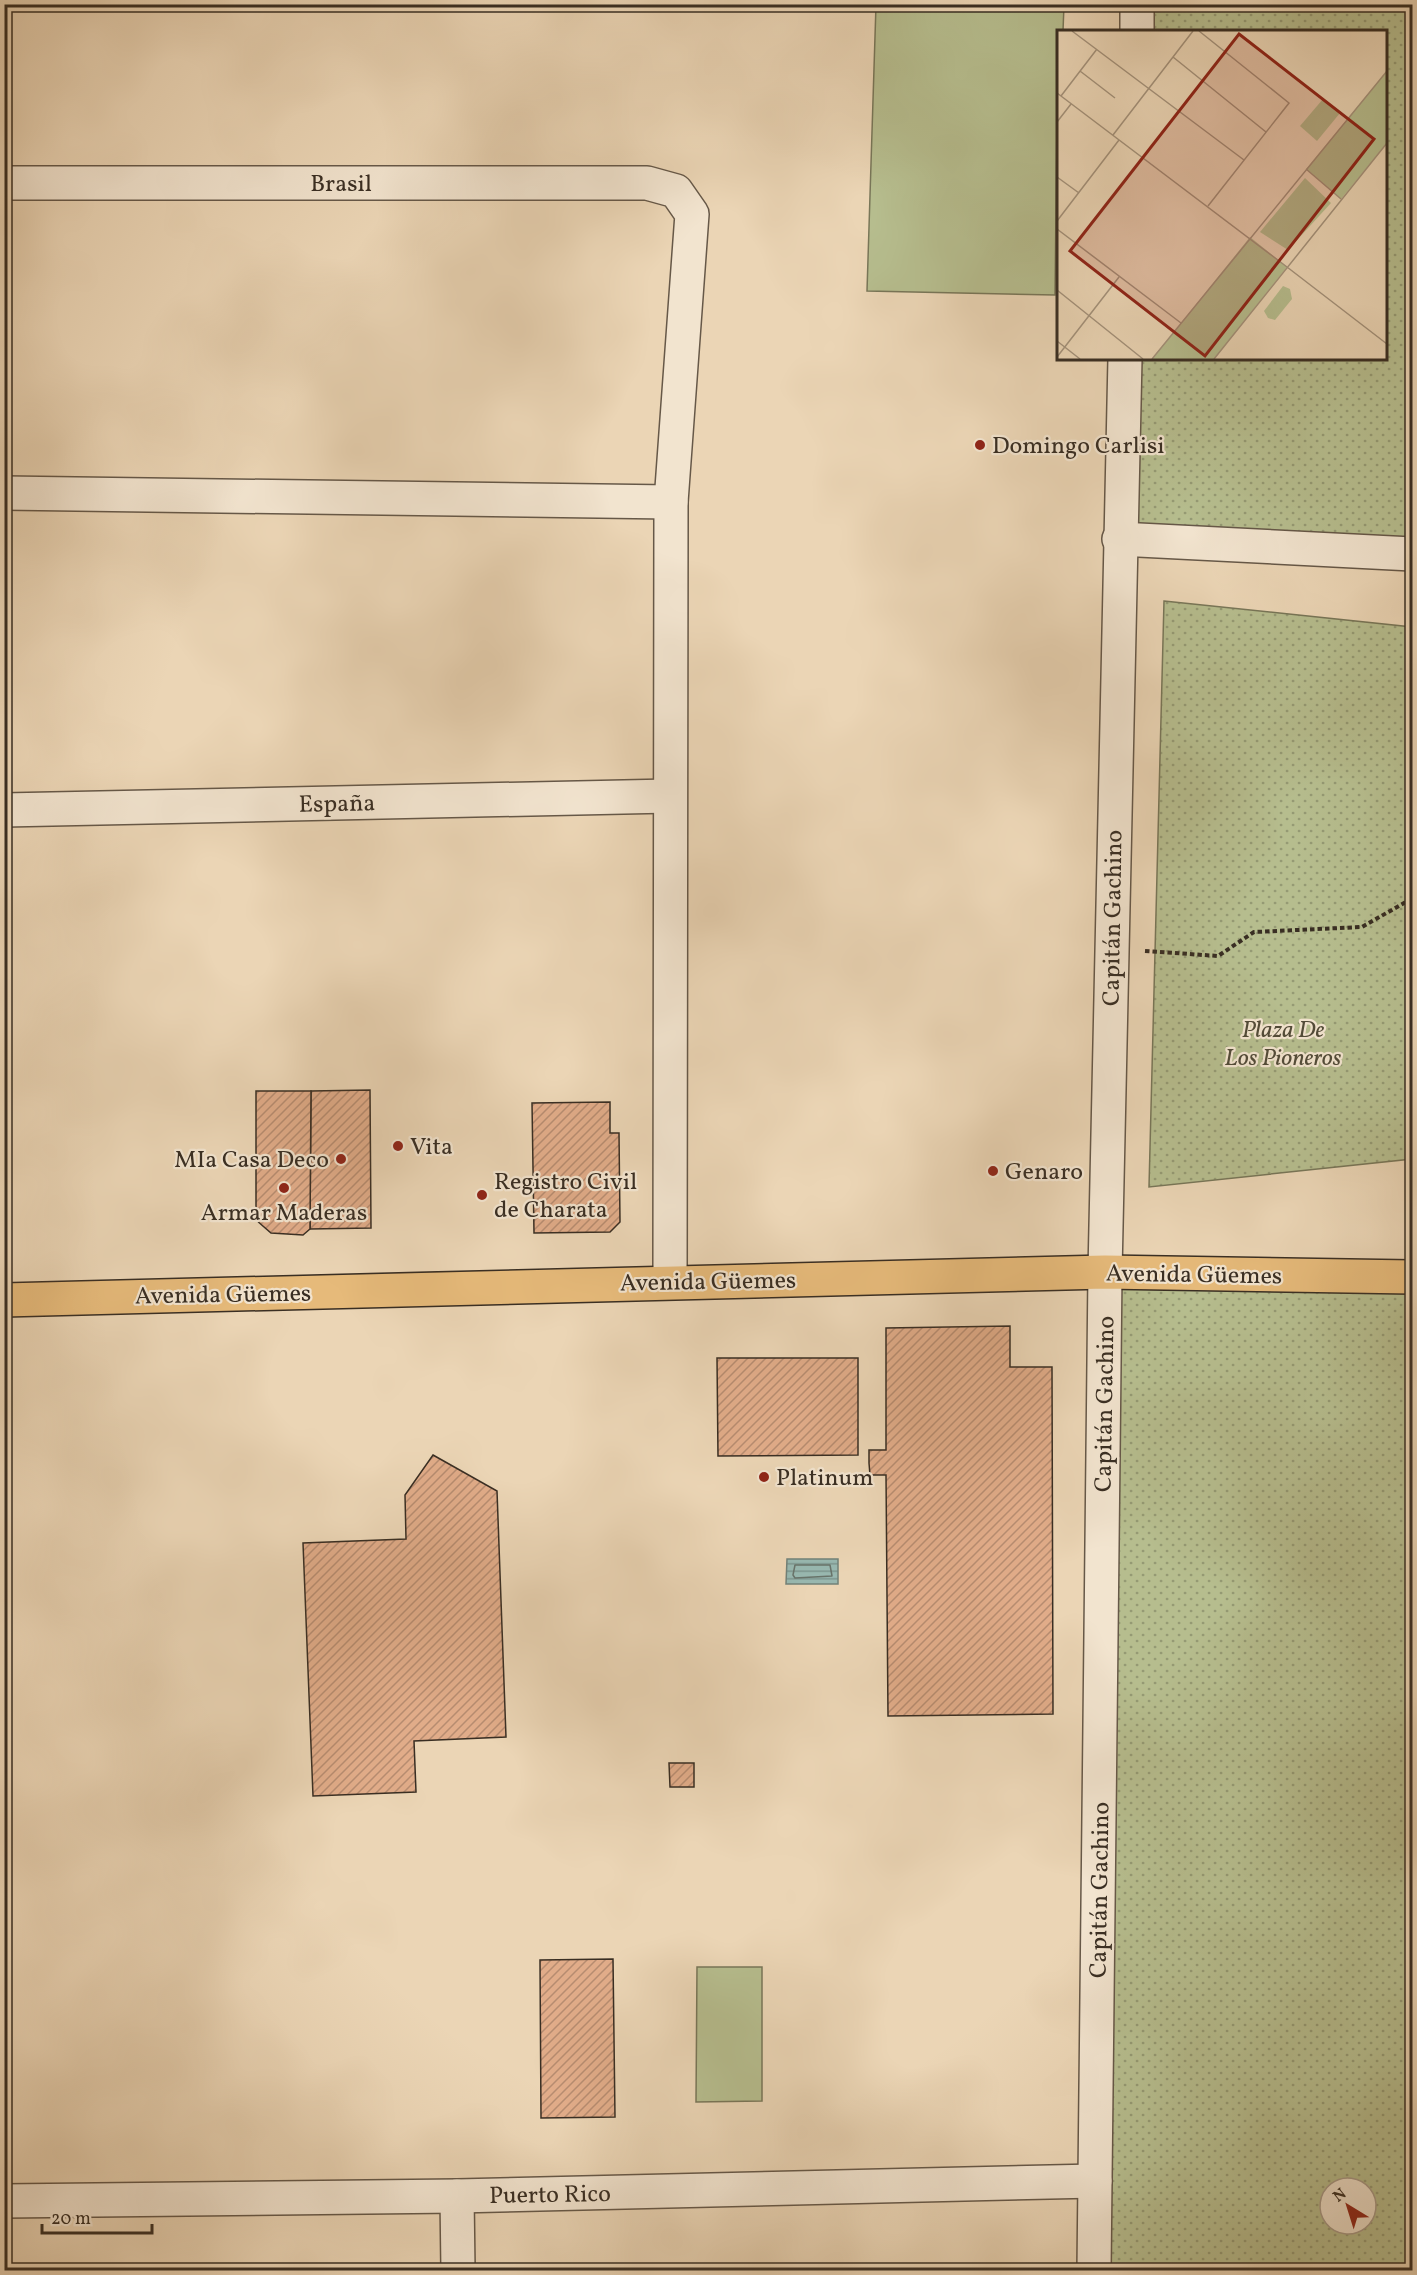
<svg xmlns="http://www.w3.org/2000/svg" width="1417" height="2275" font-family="Vollkorn,serif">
<defs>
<pattern id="park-dots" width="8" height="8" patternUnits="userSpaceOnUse" patternTransform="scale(1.5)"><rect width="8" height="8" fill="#b6bd8e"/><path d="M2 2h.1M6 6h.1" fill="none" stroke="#959a74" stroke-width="1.8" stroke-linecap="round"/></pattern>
<pattern id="water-rules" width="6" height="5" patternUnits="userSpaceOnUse" patternTransform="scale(1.5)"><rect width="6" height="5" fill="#98b8b0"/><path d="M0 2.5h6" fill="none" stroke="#7d968f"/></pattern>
<pattern id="building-hatch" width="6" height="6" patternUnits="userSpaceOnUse" patternTransform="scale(1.5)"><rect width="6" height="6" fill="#e1ac89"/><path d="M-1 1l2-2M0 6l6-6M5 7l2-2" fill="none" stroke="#b78c70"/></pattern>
</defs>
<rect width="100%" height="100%" fill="#ebd5b5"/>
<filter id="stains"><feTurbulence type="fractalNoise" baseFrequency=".00333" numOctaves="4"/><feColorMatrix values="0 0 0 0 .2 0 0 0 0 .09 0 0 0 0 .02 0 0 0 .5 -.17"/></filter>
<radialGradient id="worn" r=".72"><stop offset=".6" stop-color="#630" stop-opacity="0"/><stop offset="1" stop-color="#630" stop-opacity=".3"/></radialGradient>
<g fill="url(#park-dots)" stroke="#787658" stroke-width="1.5" fill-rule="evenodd">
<polygon points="1137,5 1412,5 1412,554 1119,539 1125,359 1386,358 1386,32 1137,31"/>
<polygon points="1164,601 1412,627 1412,1159 1149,1187"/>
<path d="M1105,1272l307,5v993h-318zM1330,2188h36v36h-36z"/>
</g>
<g fill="#b6bd8e" stroke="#787658" stroke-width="1.5">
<polygon points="876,5 1064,5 1063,31 1058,32 1055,295 867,291"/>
<polygon points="697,1967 762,1967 762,2101 696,2102"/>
</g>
<polygon fill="url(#water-rules)" stroke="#728178" stroke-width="1.5" points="787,1559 838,1559 838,1584 786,1584"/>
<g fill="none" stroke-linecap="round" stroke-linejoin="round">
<polygon stroke="#68736a" stroke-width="1.5" points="795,1565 830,1565 832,1576 795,1578 793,1575"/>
</g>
<g fill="url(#building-hatch)" stroke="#392e23" stroke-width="1.5">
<polygon points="370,1090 371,1228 310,1229 311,1091"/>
<polygon points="256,1091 311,1091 310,1229 303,1235 271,1233 256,1220"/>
<polygon points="610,1102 610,1133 619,1133 620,1222 610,1232 534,1233 532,1103"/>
<polygon points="1010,1326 1010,1367 1052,1367 1053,1714 888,1716 886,1475 870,1475 869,1463 869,1450 886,1450 886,1328"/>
<polygon points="717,1358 858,1358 858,1455 718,1456"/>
<polygon points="433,1455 497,1491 506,1737 414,1741 416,1792 313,1796 303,1543 406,1539 405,1495"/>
<polygon points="669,1763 694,1763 694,1787 670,1787"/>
<polygon points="613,1959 615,2117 541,2118 540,1960"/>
</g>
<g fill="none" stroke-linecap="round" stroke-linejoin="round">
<defs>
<g id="minor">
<polyline points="1137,32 1137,4"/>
<polyline points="4,183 647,183 676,191 692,214 671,502 670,1282"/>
<polyline points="4,493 671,502"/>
<polyline points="1119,539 1412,554"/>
<polyline points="4,810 670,796"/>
<polyline points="457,2196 458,2270"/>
<polyline points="4,2201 457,2196 1095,2181"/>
<polyline points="1094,2270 1105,1272 1125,358"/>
</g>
<polyline id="major" points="4,1300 1105,1272 1412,1277"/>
</defs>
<use href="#minor" stroke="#665848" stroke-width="36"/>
<use href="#major" stroke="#392e23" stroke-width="36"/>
<polyline stroke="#392e23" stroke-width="4" stroke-dasharray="4.5 3" stroke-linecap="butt" points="1145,951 1218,956 1254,932 1362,927 1411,899 1412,891"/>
<use href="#minor" stroke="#f2e4cf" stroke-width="33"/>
<use href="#major" stroke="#e6ba7a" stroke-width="33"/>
</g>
<g fill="#8f2418" stroke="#f2e4cf" stroke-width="2">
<circle cx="980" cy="445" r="6"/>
<circle cx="398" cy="1146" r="6"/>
<circle cx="341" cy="1159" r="6"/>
<circle cx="993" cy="1171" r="6"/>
<circle cx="284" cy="1188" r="6"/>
<circle cx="482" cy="1195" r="6"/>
<circle cx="764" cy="1477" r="6"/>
</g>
<g text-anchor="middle" stroke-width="4.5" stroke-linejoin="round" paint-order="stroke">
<g font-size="24" fill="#392e23" stroke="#f2e4cf">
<text x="341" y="191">Brasil</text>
<text transform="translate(337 803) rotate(-1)" y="8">España</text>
<text transform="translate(1112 918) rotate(-89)" y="8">Capitán Gachino</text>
<text transform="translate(1194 1274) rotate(1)" y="8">Avenida Güemes</text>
<text transform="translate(708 1281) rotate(-1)" y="8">Avenida Güemes</text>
<text transform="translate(223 1294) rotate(-1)" y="8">Avenida Güemes</text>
<text transform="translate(1104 1404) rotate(-89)" y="8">Capitán Gachino</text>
<text transform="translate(1099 1890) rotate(-89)" y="8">Capitán Gachino</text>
<text transform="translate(550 2194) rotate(-1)" y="8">Puerto Rico</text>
</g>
<g font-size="24" fill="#392e23" stroke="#f2e4cf" text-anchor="start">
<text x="992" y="453">Domingo Carlisi</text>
<text x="410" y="1154">Vita</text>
<text x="329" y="1167" text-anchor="end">MIa Casa Deco</text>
<text x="1005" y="1179">Genaro</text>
<text x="494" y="1189">Registro Civil<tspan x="494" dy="28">de Charata</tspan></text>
<text x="284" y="1220" text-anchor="middle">Armar Maderas</text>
<text x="776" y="1485">Platinum</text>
</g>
<g font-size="24" font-style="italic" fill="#524b38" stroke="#f2e4cf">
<text x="1283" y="1037">Plaza De<tspan x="1283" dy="28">Los Pioneros</tspan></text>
</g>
</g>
<g transform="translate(1057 30)">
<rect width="330" height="330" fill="#ebd5b5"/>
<path d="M226,256l7,3 2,10 -17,21 -7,-2 -4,-7z" fill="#b6bd8e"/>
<path d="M330,41v72l-46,56 -35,-30zM248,148l26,25 -43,47 -28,-18zM193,207l37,30 -73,92h-62z" fill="#b6bd8e"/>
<path d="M266,69l17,14 -23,28 -17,-15z" fill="#b6bd8e"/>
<path fill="none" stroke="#a4927b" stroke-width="1.5" d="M15,1l172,129M142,1l90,72 -81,103M116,27l93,75M23,41l35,27M0,63l230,174M4,66l36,-47M0,92l14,-18M56,105l80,-104M249,139l35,30M0,147l22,16M0,191l62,-81M0,199l124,94M230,237l100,77M0,260l86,69M0,311l23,18M0,327l62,-80M95,329l235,-288M157,329l173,-216"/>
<path fill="#8f2418" fill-opacity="0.15" stroke="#8f2418" stroke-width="3" d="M182,4l135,105 -169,217 -135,-105z"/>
<rect width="330" height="330" fill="none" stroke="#392e23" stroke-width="3"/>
</g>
<rect width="1417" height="2275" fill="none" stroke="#ebd5b5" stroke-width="24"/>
<rect x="6" y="6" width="1405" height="2263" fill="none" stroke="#392e23" stroke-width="3"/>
<rect x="12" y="12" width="1393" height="2251" fill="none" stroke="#392e23" stroke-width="1.5"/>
<g transform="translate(1348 2206) rotate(322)"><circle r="28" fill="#f2e4cf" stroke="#a89b8a" stroke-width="1.5"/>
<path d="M0-4.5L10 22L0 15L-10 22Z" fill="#8f2418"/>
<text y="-9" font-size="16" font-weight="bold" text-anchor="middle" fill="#392e23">N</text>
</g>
<path d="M42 2224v9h110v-9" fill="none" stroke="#392e23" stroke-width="3"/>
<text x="51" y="2224" font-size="18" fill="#392e23" stroke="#f2e4cf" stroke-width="4.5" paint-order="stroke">20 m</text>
<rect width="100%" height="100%" filter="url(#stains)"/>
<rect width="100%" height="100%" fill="url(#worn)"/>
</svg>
